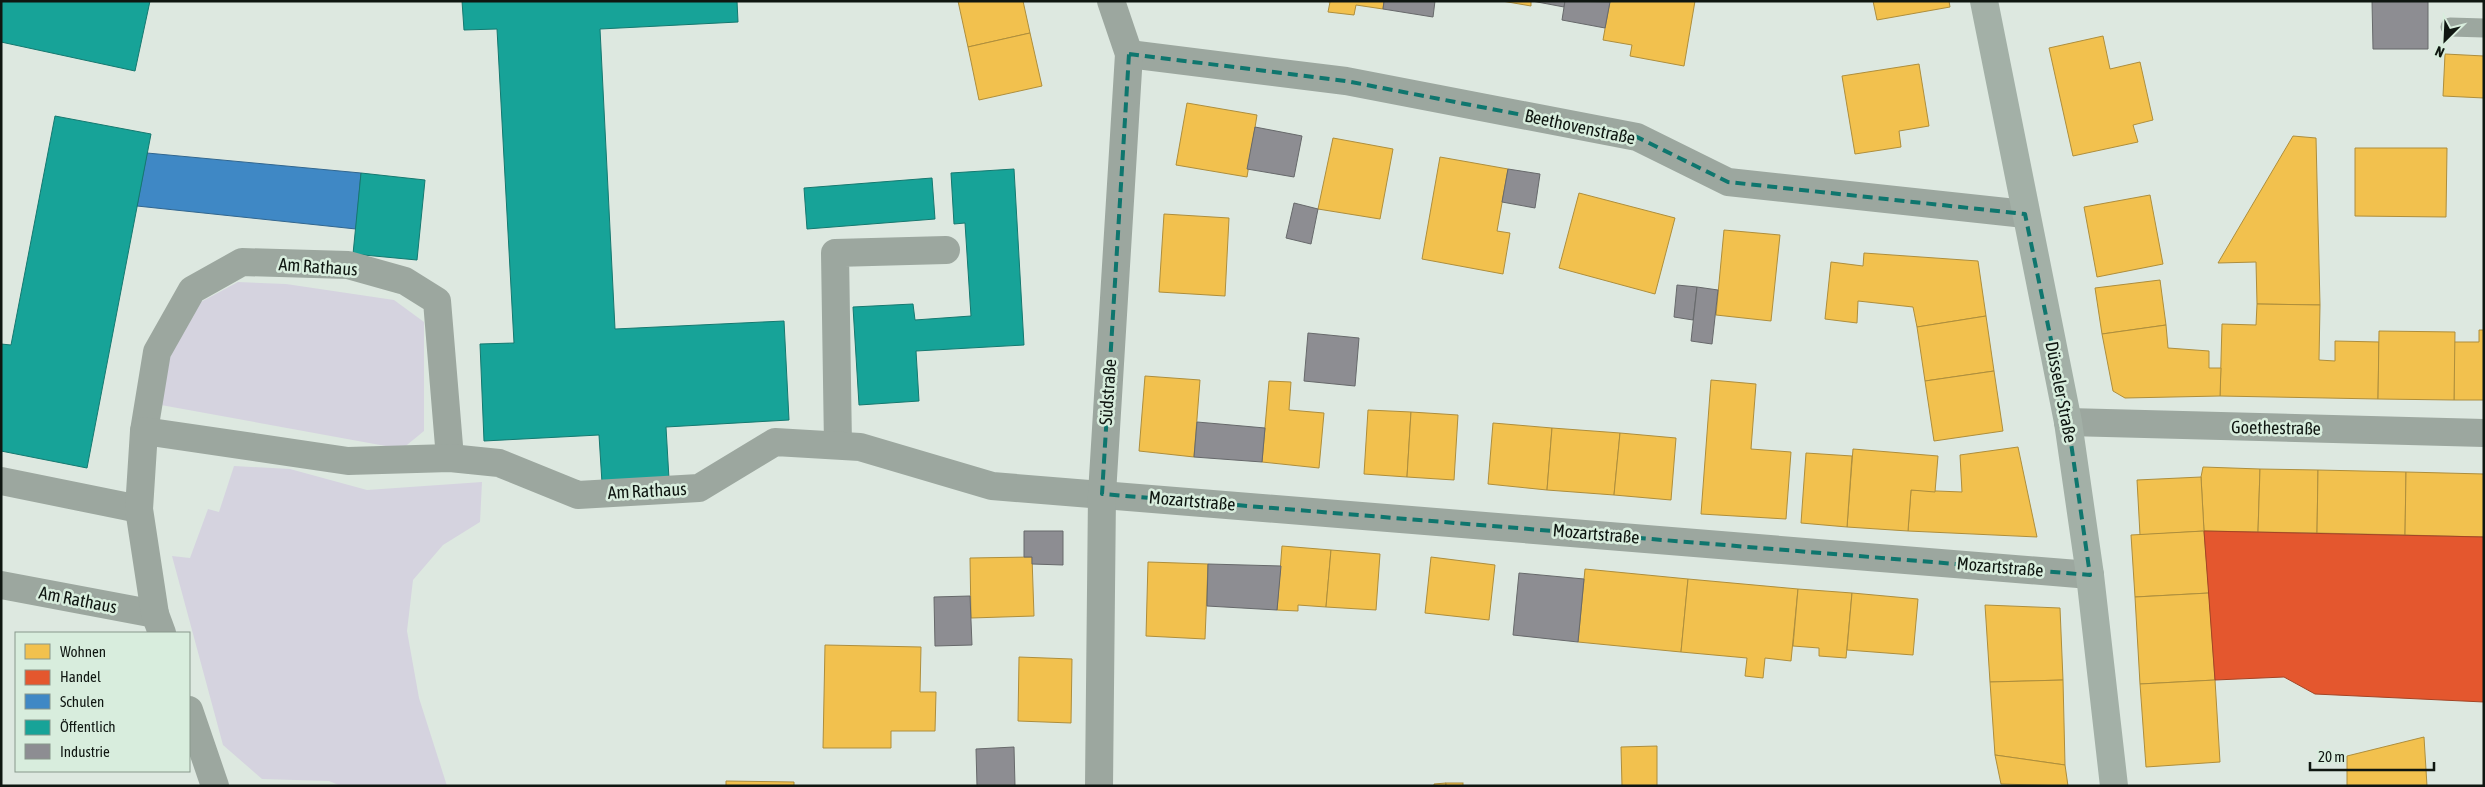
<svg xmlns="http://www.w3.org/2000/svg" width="2485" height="787" font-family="'Asap Condensed',sans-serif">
<rect width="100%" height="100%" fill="#dde8e0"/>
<g fill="#d5d3df">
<polygon points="238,282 286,284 394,300 424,322 424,431 402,449 161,405 163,374 182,327 199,303"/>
<polygon points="234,466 290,469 367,490 482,482 480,522 443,545 413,580 407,631 419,698 447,786 341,786 329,781 262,779 223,745 172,556 190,558 208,509 219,512"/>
</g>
<g fill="#f2c14e" stroke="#ae8e3c">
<polygon points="958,1 1023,1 1030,33 968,47"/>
<polygon points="1325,1 1384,1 1383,9 1356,5 1354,15 1328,12 1330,2"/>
<polygon points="1502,1 1531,1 1531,6"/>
<polygon points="1695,1 1684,66 1630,56 1632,45 1603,40 1610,1"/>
<polygon points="1873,1 1949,1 1950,7 1877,20"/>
<polygon points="1030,33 1042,86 979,100 968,47"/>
<polygon points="2103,36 2110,69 2140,62 2153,120 2133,125 2138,142 2073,156 2049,48"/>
<polygon points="2445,54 2484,56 2484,98 2443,96"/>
<polygon points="1919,64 1929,126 1899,131 1901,147 1855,154 1842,76"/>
<polygon points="1187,103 1257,115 1247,177 1176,165"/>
<polygon points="2293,136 2316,138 2320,305 2257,304 2256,262 2218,263"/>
<polygon points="1333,138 1393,149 1380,219 1318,209"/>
<polygon points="2355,148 2447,148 2446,217 2355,216"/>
<polygon points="1440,157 1508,169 1497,231 1510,233 1503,274 1422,259"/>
<polygon points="1579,193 1675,218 1655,294 1559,268"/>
<polygon points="2150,195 2163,264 2097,277 2084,207"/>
<polygon points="1164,214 1229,218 1225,296 1159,292"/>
<polygon points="1724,230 1780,235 1771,321 1716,315"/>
<polygon points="1864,253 1978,261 1986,316 1917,327 1913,307 1858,301 1857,323 1825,319 1831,262 1863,266"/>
<polygon points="2160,280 2166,325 2102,334 2095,288"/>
<polygon points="2257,304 2320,305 2319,360 2335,361 2335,341 2379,342 2378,399 2220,396 2222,324 2256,325"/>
<polygon points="1986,316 1994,371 1925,381 1917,327"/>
<polygon points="2166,325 2168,348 2209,351 2209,368 2221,368 2220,396 2125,398 2113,391 2102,334"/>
<polygon points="2479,330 2484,330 2484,400 2454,400 2454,342 2479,342"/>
<polygon points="2379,331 2455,332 2454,400 2378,399"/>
<polygon points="1994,371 2003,431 1934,441 1925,381"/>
<polygon points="1145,376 1200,380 1194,457 1139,451"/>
<polygon points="1711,380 1756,384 1751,449 1791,452 1786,519 1701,514"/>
<polygon points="1269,381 1291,382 1289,410 1324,413 1319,468 1262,462"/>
<polygon points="1368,410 1411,412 1407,477 1364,474"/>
<polygon points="1411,412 1458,415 1454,480 1407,477"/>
<polygon points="1493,423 1552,428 1547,490 1488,484"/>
<polygon points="1552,428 1620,433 1614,495 1547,490"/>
<polygon points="1620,433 1676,438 1671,500 1614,495"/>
<polygon points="2018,447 2037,537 1908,531 1911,490 1962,492 1960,455"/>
<polygon points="1853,449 1938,456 1935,492 1911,490 1908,531 1847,527"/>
<polygon points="1806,453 1852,456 1847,527 1801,523"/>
<polygon points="2203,467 2260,469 2258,532 2204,531 2201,477"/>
<polygon points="2260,469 2318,470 2317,533 2258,532"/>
<polygon points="2318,470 2406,472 2405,535 2317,533"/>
<polygon points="2406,472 2484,474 2484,537 2405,535"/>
<polygon points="2201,477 2204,531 2140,535 2137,480"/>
<polygon points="2204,531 2209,593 2135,597 2131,535"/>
<polygon points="1282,546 1331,550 1326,607 1298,605 1298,611 1277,610"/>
<polygon points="1331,550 1380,554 1376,610 1326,607"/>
<polygon points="1032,557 1034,616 971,618 970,558"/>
<polygon points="1431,557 1495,565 1489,620 1425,613"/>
<polygon points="1148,562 1208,564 1205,639 1146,636"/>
<polygon points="1585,569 1688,579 1681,652 1578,642"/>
<polygon points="1688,579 1798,589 1791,661 1765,658 1763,678 1745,676 1747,658 1681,652"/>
<polygon points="1798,589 1852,593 1846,658 1819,656 1819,648 1793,646"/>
<polygon points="1852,593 1918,599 1913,655 1847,650"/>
<polygon points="2209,593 2215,680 2140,684 2135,597"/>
<polygon points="1985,605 2060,608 2063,680 1990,682"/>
<polygon points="825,645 921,647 920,692 936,692 935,731 891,731 891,748 823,748"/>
<polygon points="1019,657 1072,659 1071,723 1018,721"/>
<polygon points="2063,680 2065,765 1995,755 1990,682"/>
<polygon points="2215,680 2220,762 2146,767 2140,684"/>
<polygon points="2424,737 2427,786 2347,786 2347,756"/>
<polygon points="1657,746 1657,786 1622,786 1621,747"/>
<polygon points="1995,755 2065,765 2068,786 2001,784"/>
<polygon points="726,781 794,782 794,786 726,786"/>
<polygon points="1446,783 1446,786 1434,786 1434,784"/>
<rect x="1446" y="783" width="17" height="3"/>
</g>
<polygon fill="#e4572e" stroke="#a44425" points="2204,531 2484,537 2484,702 2315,694 2284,677 2215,680"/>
<polygon fill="#3f88c5" stroke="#31668f" points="147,153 361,173 356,229 137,206"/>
<g fill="#17a398" stroke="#157970">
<polygon points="1,1 150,1 135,71 1,42"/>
<polygon points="462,1 737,1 738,22 600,29 615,329 784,321 789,420 666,427 669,479 602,483 599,435 484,441 480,344 514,343 497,29 464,30"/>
<polygon points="55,116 151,134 87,468 1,451 1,344 11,345"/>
<polygon points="1014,169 1024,345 916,351 919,401 859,405 853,307 913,304 915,320 971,316 965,223 954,224 951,173"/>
<polygon points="361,173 425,180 417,260 353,254"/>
<polygon points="932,178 935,219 807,229 804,188"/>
</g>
<g fill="#8d8d92" stroke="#67696b">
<polygon points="1384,1 1435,1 1433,17 1383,9"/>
<polygon points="1532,1 1565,1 1564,7"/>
<polygon points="1565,1 1610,2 1605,28 1562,20"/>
<polygon points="2372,1 2428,1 2428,49 2373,49"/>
<polygon points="1255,127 1302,136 1294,177 1247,169"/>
<polygon points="1508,169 1540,174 1535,208 1502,202"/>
<polygon points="1294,203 1318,209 1311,244 1286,238"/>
<polygon points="1677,285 1697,287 1693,320 1674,317"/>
<polygon points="1697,287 1718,290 1712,344 1691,341"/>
<polygon points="1308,333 1359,338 1355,386 1304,381"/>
<polygon points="1197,422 1265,428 1262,462 1194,457"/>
<polygon points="1024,531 1063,531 1063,565 1032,564 1032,557 1024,557"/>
<polygon points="1208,564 1281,566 1277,610 1207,606"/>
<polygon points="1519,573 1584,579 1578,642 1513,635"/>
<polygon points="970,596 972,645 935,646 934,597"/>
<polygon points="1014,747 1015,786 977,786 976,749"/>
</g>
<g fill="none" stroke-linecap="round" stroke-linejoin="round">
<polyline stroke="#9ca79f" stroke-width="19" points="2450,27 2484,28"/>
<g stroke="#9ca79f" stroke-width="28">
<polyline points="1129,54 1346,81 1637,137 1728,182 2025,214"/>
<polyline points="2068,422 2484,433"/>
<polyline points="144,431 157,352 192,290 242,262 348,265 405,281 437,301 450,458"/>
<polyline points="838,445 835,253 946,250"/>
<polyline points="1,481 139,509"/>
<polyline points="1,585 155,614"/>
<polyline points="162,633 155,614 139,509 144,431 348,461 450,458 499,463 578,495 699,488 775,442 860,447 992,486 2090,575"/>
<polyline points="189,710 215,786"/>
<polyline points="1099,786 1102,494 1129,54 1111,1"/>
</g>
<polyline stroke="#a3b0a7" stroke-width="28" points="1984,1 2068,422 2090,575 2114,786"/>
</g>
<path fill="none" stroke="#0f766e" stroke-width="4" stroke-dasharray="10 6" stroke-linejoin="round" d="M1129,54l217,27 291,56 91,45 297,32 43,208 22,153 -988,-81z"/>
<g text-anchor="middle" stroke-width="5" stroke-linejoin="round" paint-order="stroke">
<g font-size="18" fill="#0f1611" stroke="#d8eddd">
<text transform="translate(1580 127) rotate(12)" y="6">Beethovenstraße</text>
<text transform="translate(318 267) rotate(4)" y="6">Am Rathaus</text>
<text transform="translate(1108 392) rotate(-86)" y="6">Südstraße</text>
<text transform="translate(2061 392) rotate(79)" y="6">Düsseler Straße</text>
<text transform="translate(2276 428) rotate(1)" y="6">Goethestraße</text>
<text transform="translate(647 491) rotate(-3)" y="6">Am Rathaus</text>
<text transform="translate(1192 501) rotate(5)" y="6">Mozartstraße</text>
<text transform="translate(1596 534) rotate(5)" y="6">Mozartstraße</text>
<text transform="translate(2000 567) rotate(5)" y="6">Mozartstraße</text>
<text transform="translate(78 600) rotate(11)" y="6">Am Rathaus</text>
</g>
</g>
<rect width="2485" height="787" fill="none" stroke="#0f1611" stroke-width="5"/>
<rect x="15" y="632" width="175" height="140" fill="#d8eddd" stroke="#88978b"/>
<rect x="25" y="644" width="25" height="15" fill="#f2c14e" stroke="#88978b"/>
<text x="60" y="657" font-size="15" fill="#0f1611">Wohnen</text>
<rect x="25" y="670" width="25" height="15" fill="#e4572e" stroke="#88978b"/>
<text x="60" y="682" font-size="15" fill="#0f1611">Handel</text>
<rect x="25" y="694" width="25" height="15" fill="#3f88c5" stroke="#88978b"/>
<text x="60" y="707" font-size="15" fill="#0f1611">Schulen</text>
<rect x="25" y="720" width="25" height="15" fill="#17a398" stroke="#88978b"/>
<text x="60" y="732" font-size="15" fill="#0f1611">Öffentlich</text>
<rect x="25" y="744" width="25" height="15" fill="#8d8d92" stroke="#88978b"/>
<text x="60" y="757" font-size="15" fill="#0f1611">Industrie</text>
<g transform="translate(2445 40) rotate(204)" stroke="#d8eddd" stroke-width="4" paint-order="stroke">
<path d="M0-4L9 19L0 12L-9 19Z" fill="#0f1611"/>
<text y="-8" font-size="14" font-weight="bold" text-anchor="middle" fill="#0f1611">N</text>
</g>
<path d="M2310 762v8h124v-8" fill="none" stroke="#0f1611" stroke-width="2.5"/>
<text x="2318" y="762" font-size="15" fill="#0f1611" stroke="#d8eddd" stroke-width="4" paint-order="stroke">20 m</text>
</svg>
